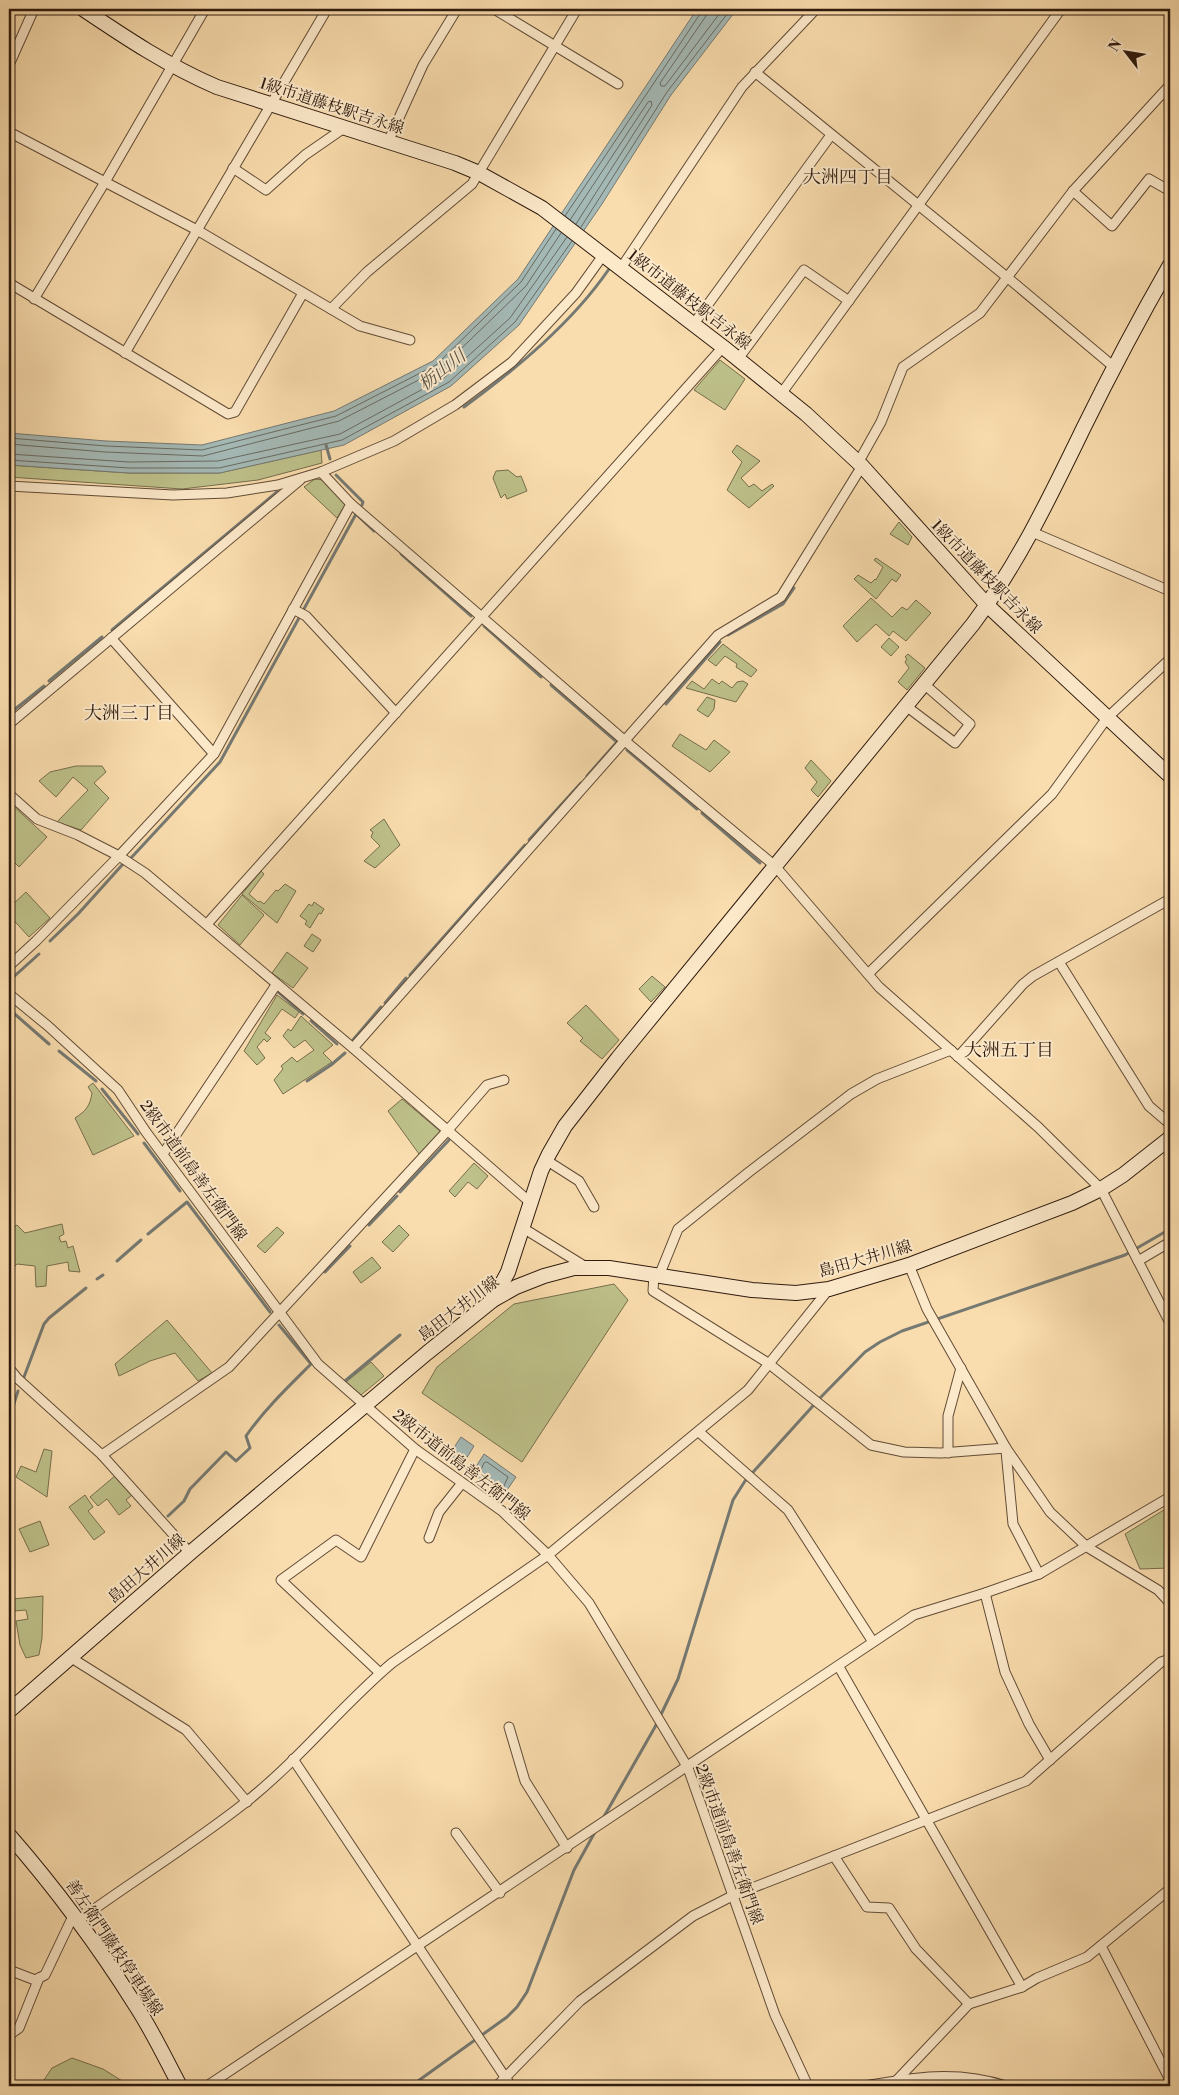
<svg xmlns="http://www.w3.org/2000/svg" width="1179" height="2095" font-family="'Libre Bodoni','Noto Serif JP',serif">
<rect width="100%" height="100%" fill="#faddae"/>
<filter id="stains"><feTurbulence type="fractalNoise" baseFrequency=".004" numOctaves="4"/><feColorMatrix values="0 0 0 0 .2 0 0 0 0 .09 0 0 0 0 .02 0 0 0 .5 -.17"/></filter>
<radialGradient id="worn" r=".72"><stop offset=".6" stop-color="#630" stop-opacity="0"/><stop offset="1" stop-color="#630" stop-opacity=".3"/></radialGradient>
<g fill="#bec18a" stroke="#766e4c">
<polygon points="720,360 745,379 725,410 694,390"/>
<polygon points="737,445 760,461 741,478 749,487 754,484 762,491 772,484 774,486 749,508 727,490 742,462 732,452"/>
<polygon points="321,450 322,463 258,480 182,489 9,477 9,465 129,473 219,473"/>
<polygon points="508,470 517,477 521,476 527,491 507,499 505,494 501,498 493,478 496,471"/>
<polygon points="315,479 323,480 344,501 345,505 337,518 304,487"/>
<polygon points="899,522 912,537 908,545 890,534"/>
<polygon points="876,558 901,575 896,582 892,579 876,599 854,579 858,575 871,583 875,579 876,580 883,567 874,560"/>
<polygon points="871,598 892,617 902,607 907,610 916,600 931,613 906,641 893,631 889,636 876,624 857,642 843,626"/>
<polygon points="889,638 899,647 891,656 881,647"/>
<polygon points="723,644 757,670 751,677 736,667 737,664 725,656 716,666 708,660"/>
<polygon points="908,654 925,668 907,690 898,682 909,668 905,662 907,659 905,657"/>
<polygon points="712,679 719,684 722,681 732,688 737,682 743,681 748,684 736,702 686,688 692,681 704,689"/>
<polygon points="707,697 715,700 714,709 708,717 697,710"/>
<polygon points="680,734 706,750 714,740 730,752 710,772 672,746"/>
<polygon points="811,760 831,781 818,797 811,790 817,782 805,768"/>
<polygon points="76,766 102,766 106,772 94,783 109,798 81,830 57,822 88,790 73,777 56,797 39,781 50,772"/>
<polygon points="9,802 47,837 19,867 9,857"/>
<polygon points="384,819 400,845 375,868 364,861 380,846 371,837 373,832 370,830"/>
<polygon points="261,871 264,874 249,894 258,902 260,901 264,904 276,890 278,891 285,884 296,891 277,923 242,894"/>
<polygon points="26,892 50,918 29,937 9,915 9,908"/>
<polygon points="242,895 264,915 240,945 218,925"/>
<polygon points="314,902 324,909 321,914 319,913 310,928 305,924 307,921 300,916 309,904 312,906"/>
<polygon points="312,934 321,940 313,952 304,946"/>
<polygon points="287,952 308,968 293,988 272,973"/>
<polygon points="652,976 665,987 651,1002 639,989"/>
<polygon points="277,995 299,1012 295,1018 282,1009 265,1033 271,1038 267,1042 264,1039 257,1047 265,1058 257,1065 244,1051"/>
<polygon points="586,1005 619,1040 602,1059 580,1041 583,1038 567,1023"/>
<polygon points="301,1016 333,1045 323,1053 332,1062 283,1094 274,1080 283,1069 281,1066 292,1057 297,1062 314,1050 305,1040 294,1048 283,1036 288,1029 291,1031"/>
<path d="M93,1083l41,53 -41,19 -18,-37c11,-7 15,-12 17,-25l-4,-6z"/>
<polygon points="402,1099 441,1132 419,1154 388,1111"/>
<polygon points="474,1163 488,1176 477,1189 468,1182 455,1197 449,1191"/>
<polygon points="62,1224 64,1234 59,1237 61,1242 66,1241 68,1248 73,1246 80,1272 69,1271 68,1262 47,1266 46,1286 36,1287 35,1266 17,1264 14,1267 9,1262 9,1250 15,1245 9,1235 9,1230 17,1225 25,1233"/>
<polygon points="399,1225 409,1235 393,1252 382,1242"/>
<polygon points="277,1227 284,1233 265,1253 257,1246"/>
<polygon points="372,1257 381,1268 361,1283 353,1272"/>
<polygon points="614,1284 628,1300 522,1462 422,1393 437,1367 514,1304"/>
<polygon points="167,1320 212,1373 198,1381 175,1353 150,1361 119,1376 115,1364"/>
<polygon points="371,1362 384,1376 361,1395 346,1382"/>
<polygon points="44,1449 52,1451 47,1497 16,1477 21,1466 36,1472"/>
<polygon points="116,1475 132,1495 126,1500 131,1506 119,1515 107,1499 98,1506 90,1497"/>
<polygon points="85,1495 93,1507 88,1511 105,1532 94,1540 69,1507"/>
<polygon points="1167,1508 1170,1518 1170,1568 1140,1569 1125,1534"/>
<polygon points="40,1521 49,1545 30,1552 19,1529"/>
<polygon points="43,1596 42,1638 39,1655 26,1658 20,1645 16,1621 28,1619 26,1610 14,1611 13,1599"/>
<polygon points="72,2058 103,2069 130,2086 40,2086 52,2068"/>
</g>
<g fill="#a4b9b6" stroke="#757973">
<polygon points="697,9 737,9 671,95 602,204 519,325 451,386 344,445 220,473 129,473 9,465 9,433 106,441 202,445 334,411 433,361 518,279"/>
<polygon points="461,1437 474,1446 461,1467 447,1458"/>
<polygon points="484,1454 516,1477 503,1496 472,1473"/>
</g>
<g fill="none" stroke-linecap="round" stroke-linejoin="round">
<g stroke="#696a62" stroke-width="1">
<polyline points="707,9 706,16 660,83 661,86 665,86 723,9"/>
<polyline points="565,216 700,14 701,9"/>
<polyline points="570,220 648,102 651,101 652,105 576,224"/>
<polyline points="581,227 667,92 731,9"/>
<polyline points="9,438 106,446 202,450 336,416 436,365 521,282 556,229"/>
<polyline points="9,444 105,452 203,456 339,421 440,369 526,286 561,233"/>
<polyline points="9,454 129,462 218,461 340,434 445,377 510,318 567,237"/>
<polyline points="9,460 129,468 219,468 342,440 449,382 515,322 572,241"/>
<polygon points="487,1462 508,1477 503,1488 500,1488 480,1472 484,1463"/>
</g>
<g stroke="#757973" stroke-width="3">
<path d="M464,407c52,-38 108,-84 145,-138"/>
<polyline points="326,445 330,459"/>
<polyline points="336,475 363,502 362,505"/>
<polyline points="401,554 471,616"/>
<polyline points="484,626 541,677"/>
<polyline points="112,630 277,492"/>
<polyline points="728,635 783,604 794,588"/>
<polyline points="49,681 102,637"/>
<polyline points="551,685 617,742 587,776"/>
<polyline points="666,704 720,642"/>
<polyline points="9,714 44,686"/>
<polyline points="627,750 697,809"/>
<polyline points="702,813 760,863"/>
<polyline points="529,840 581,783"/>
<polyline points="131,858 220,762 356,514 374,531"/>
<polyline points="50,941 78,914 123,864"/>
<polyline points="410,975 525,845"/>
<polyline points="9,981 39,954"/>
<polyline points="275,994 277,991 303,1014"/>
<polyline points="385,1003 406,978"/>
<polyline points="9,1009 49,1044"/>
<polyline points="311,1021 337,1044"/>
<polyline points="353,1040 381,1007"/>
<polyline points="59,1051 96,1081"/>
<polyline points="307,1081 331,1065 345,1053"/>
<polyline points="102,1089 138,1134"/>
<polyline points="144,1143 180,1191"/>
<polyline points="400,1192 449,1140"/>
<polyline points="369,1225 397,1196"/>
<polyline points="148,1234 187,1202 270,1312"/>
<polyline points="117,1261 141,1240"/>
<polyline points="325,1272 350,1246"/>
<polyline points="97,1279 103,1275"/>
<polyline points="24,1377 44,1324 49,1318 86,1288"/>
<polyline points="345,1381 400,1335"/>
<polyline points="9,1419 18,1391"/>
<path d="M168,1516l16,-15 6,-12 36,-37 10,9 14,-13 -4,-12c19,-27 42,-49 65,-72l-32,-39"/>
<polyline points="602,1820 655,1727 678,1679 733,1500 745,1481 821,1397 865,1352 880,1342 902,1331 1125,1255 1170,1229"/>
<polyline points="411,2086 507,2017 517,2007 527,1992 574,1870 595,1832"/>
</g>
<defs>
<g id="street">
<polyline points="494,9 618,84"/>
<polyline points="9,65 34,9"/>
<polyline points="755,72 1008,278 1114,367"/>
<polyline points="9,132 197,230 331,309 367,272 472,184 577,9"/>
<polyline points="388,142 423,65 457,9"/>
<polyline points="233,168 266,190 305,155 344,128"/>
<polyline points="1073,191 1112,226 1149,179 1170,191"/>
<polyline points="621,268 742,87 816,9"/>
<polyline points="9,283 228,414 235,412 303,293"/>
<polyline points="34,299 105,182 205,9"/>
<polyline points="331,309 360,326 410,340"/>
<polyline points="693,325 831,135"/>
<polyline points="125,353 327,9"/>
<polyline points="738,359 804,270 849,301"/>
<polyline points="781,394 1061,9"/>
<polyline points="858,463 881,422 903,367 980,313 1073,191 1170,85"/>
<polyline points="321,472 351,504 625,741 775,866 879,987 1038,1127 1101,1189 1170,1323"/>
<polyline points="9,486 173,495 227,493 278,485 321,472 394,441 455,405 512,362 576,293 604,254"/>
<polyline points="1032,532 1170,591"/>
<polyline points="293,609 306,616 396,713"/>
<polyline points="111,638 214,754"/>
<polyline points="906,706 955,743 970,724 924,684"/>
<polyline points="9,724 300,480"/>
<polyline points="9,794 37,819 78,835 119,856 145,873 353,1048 531,1203"/>
<polyline points="207,924 723,347"/>
<polyline points="1059,962 1149,1106 1170,1124"/>
<polyline points="9,966 36,941 119,856 214,754 351,504"/>
<polyline points="868,974 1052,794 1107,718 1170,659"/>
<polyline points="9,994 48,1026 118,1090 146,1132 318,1364 415,1449 502,1511 548,1555 589,1603 688,1768 775,2015 808,2086"/>
<polyline points="353,1048 718,635 781,597 862,466"/>
<polyline points="958,1057 1023,984 1033,976 1170,899"/>
<polyline points="163,1154 276,985"/>
<polyline points="546,1160 579,1181 594,1207"/>
<polyline points="523,1228 586,1267"/>
<polyline points="1138,1261 1170,1242"/>
<polyline points="909,1265 927,1309 1006,1448 1050,1512 1087,1547 1158,1590 1170,1603"/>
<polyline points="654,1275 653,1291 768,1363 871,1445 904,1452 941,1453 1006,1448"/>
<polyline points="659,1276 678,1229 749,1172 851,1094 877,1079 951,1050"/>
<polyline points="9,1368 17,1378 102,1455 190,1553"/>
<polyline points="699,1432 788,1510 873,1642"/>
<polyline points="1006,1451 1013,1524 1039,1574"/>
<polyline points="948,1453 948,1416 961,1368"/>
<polyline points="102,1455 229,1367 448,1130 487,1085 504,1080"/>
<polyline points="429,1538 439,1512 462,1483"/>
<polyline points="985,1593 1005,1672 1029,1724 1050,1760"/>
<polyline points="70,1657 186,1730 247,1802"/>
<polyline points="839,1667 1022,1987"/>
<polyline points="380,1673 281,1580 336,1540 361,1557 415,1449"/>
<polyline points="509,1727 525,1781 567,1848"/>
<polyline points="293,1759 511,2086"/>
<polyline points="456,1833 500,1893"/>
<polyline points="834,1856 867,1907 889,1908 916,1949 969,2004"/>
<path d="M79,1920c55,-40 114,-76 167,-118 53,-42 95,-96 146,-139l156,-108 200,-165 81,-101"/>
<polyline points="1101,1946 1170,2080"/>
<polyline points="9,1970 35,1980 45,1975 74,1914"/>
<polyline points="9,2032 12,2033 19,2028 39,1978"/>
<polyline points="897,2080 969,2004 1022,1987 1037,1978 1087,1957 1170,1889"/>
<polyline points="207,2086 914,1615 985,1593 1039,1574 1170,1497"/>
<polyline points="497,2086 580,2001 693,1916 734,1895 1026,1781 1161,1662 1170,1659"/>
<path d="M864,2086c50,-9 93,-16 142,0"/>
</g>
<g id="secondary">
<path d="M83,9c43,29 85,57 134,78l238,76 24,10 63,35 181,139 83,67 56,52 125,139 183,171"/>
<path d="M493,1300l15,-28 33,-101 8,-17 16,-28 53,-68 355,-434c45,-60 77,-127 110,-195 27,-55 56,-110 87,-164"/>
<polyline points="9,1711 190,1553 427,1353 493,1300 516,1287 544,1276 574,1268 609,1268 752,1290 796,1293 829,1289 909,1265 1072,1203 1101,1189 1123,1175 1170,1138"/>
<path d="M9,1835c48,55 88,109 127,171 17,26 30,54 44,80"/>
</g>
</defs>
<use href="#street" stroke="#614b36" stroke-width="11"/>
<use href="#secondary" stroke="#2e1a0e" stroke-width="16"/>
<use href="#street" stroke="#fce9ca" stroke-width="9"/>
<use href="#secondary" stroke="#fce9ca" stroke-width="14"/>
</g>
<g text-anchor="middle" stroke-width="4" stroke-linejoin="round" paint-order="stroke">
<g font-size="16" fill="#2e1a0e" stroke="#fce9ca">
<text transform="translate(332 105) rotate(18)" y="6">1級市道藤枝駅吉永線</text>
<text transform="translate(690 299) rotate(38)" y="6">1級市道藤枝駅吉永線</text>
<text transform="translate(987 576) rotate(46)" y="6">1級市道藤枝駅吉永線</text>
<text transform="translate(194 1170) rotate(54)" y="6">2級市道前島善左衛門線</text>
<text transform="translate(865 1258) rotate(-16)" y="6">島田大井川線</text>
<text transform="translate(458 1308) rotate(-37)" y="6">島田大井川線</text>
<text transform="translate(462 1464) rotate(38)" y="6">2級市道前島善左衛門線</text>
<text transform="translate(146 1568) rotate(-41)" y="6">島田大井川線</text>
<text transform="translate(730 1844) rotate(70)" y="6">2級市道前島善左衛門線</text>
<text transform="translate(115 1947) rotate(56)" y="6">善左衛門藤枝停車場線</text>
</g>
<g font-size="18" fill="#2e1a0e" stroke="#fce9ca">
<text x="848" y="183">大洲四丁目</text>
<text x="129" y="719">大洲三丁目</text>
<text x="1009" y="1056">大洲五丁目</text>
</g>
<g font-size="18" font-style="italic" fill="#575249" stroke="#fce9ca">
<text transform="translate(442 370) rotate(-38)" y="6">栃山川</text>
</g>
</g>
<rect width="1179" height="2095" fill="none" stroke="#faddae" stroke-width="30"/>
<rect x="10" y="10" width="1159" height="2075" fill="none" stroke="#2e1a0e" stroke-width="2.5"/>
<rect x="15" y="15" width="1149" height="2065" fill="none" stroke="#2e1a0e"/>
<g transform="translate(1126 52) rotate(301)" stroke="#fce9ca" stroke-width="4" paint-order="stroke">
<path d="M0-4L9 19L0 12L-9 19Z" fill="#2e1a0e"/>
<text y="-8" font-size="14" font-weight="bold" text-anchor="middle" fill="#2e1a0e">N</text>
</g>
<rect width="100%" height="100%" filter="url(#stains)"/>
<rect width="100%" height="100%" fill="url(#worn)"/>
</svg>
